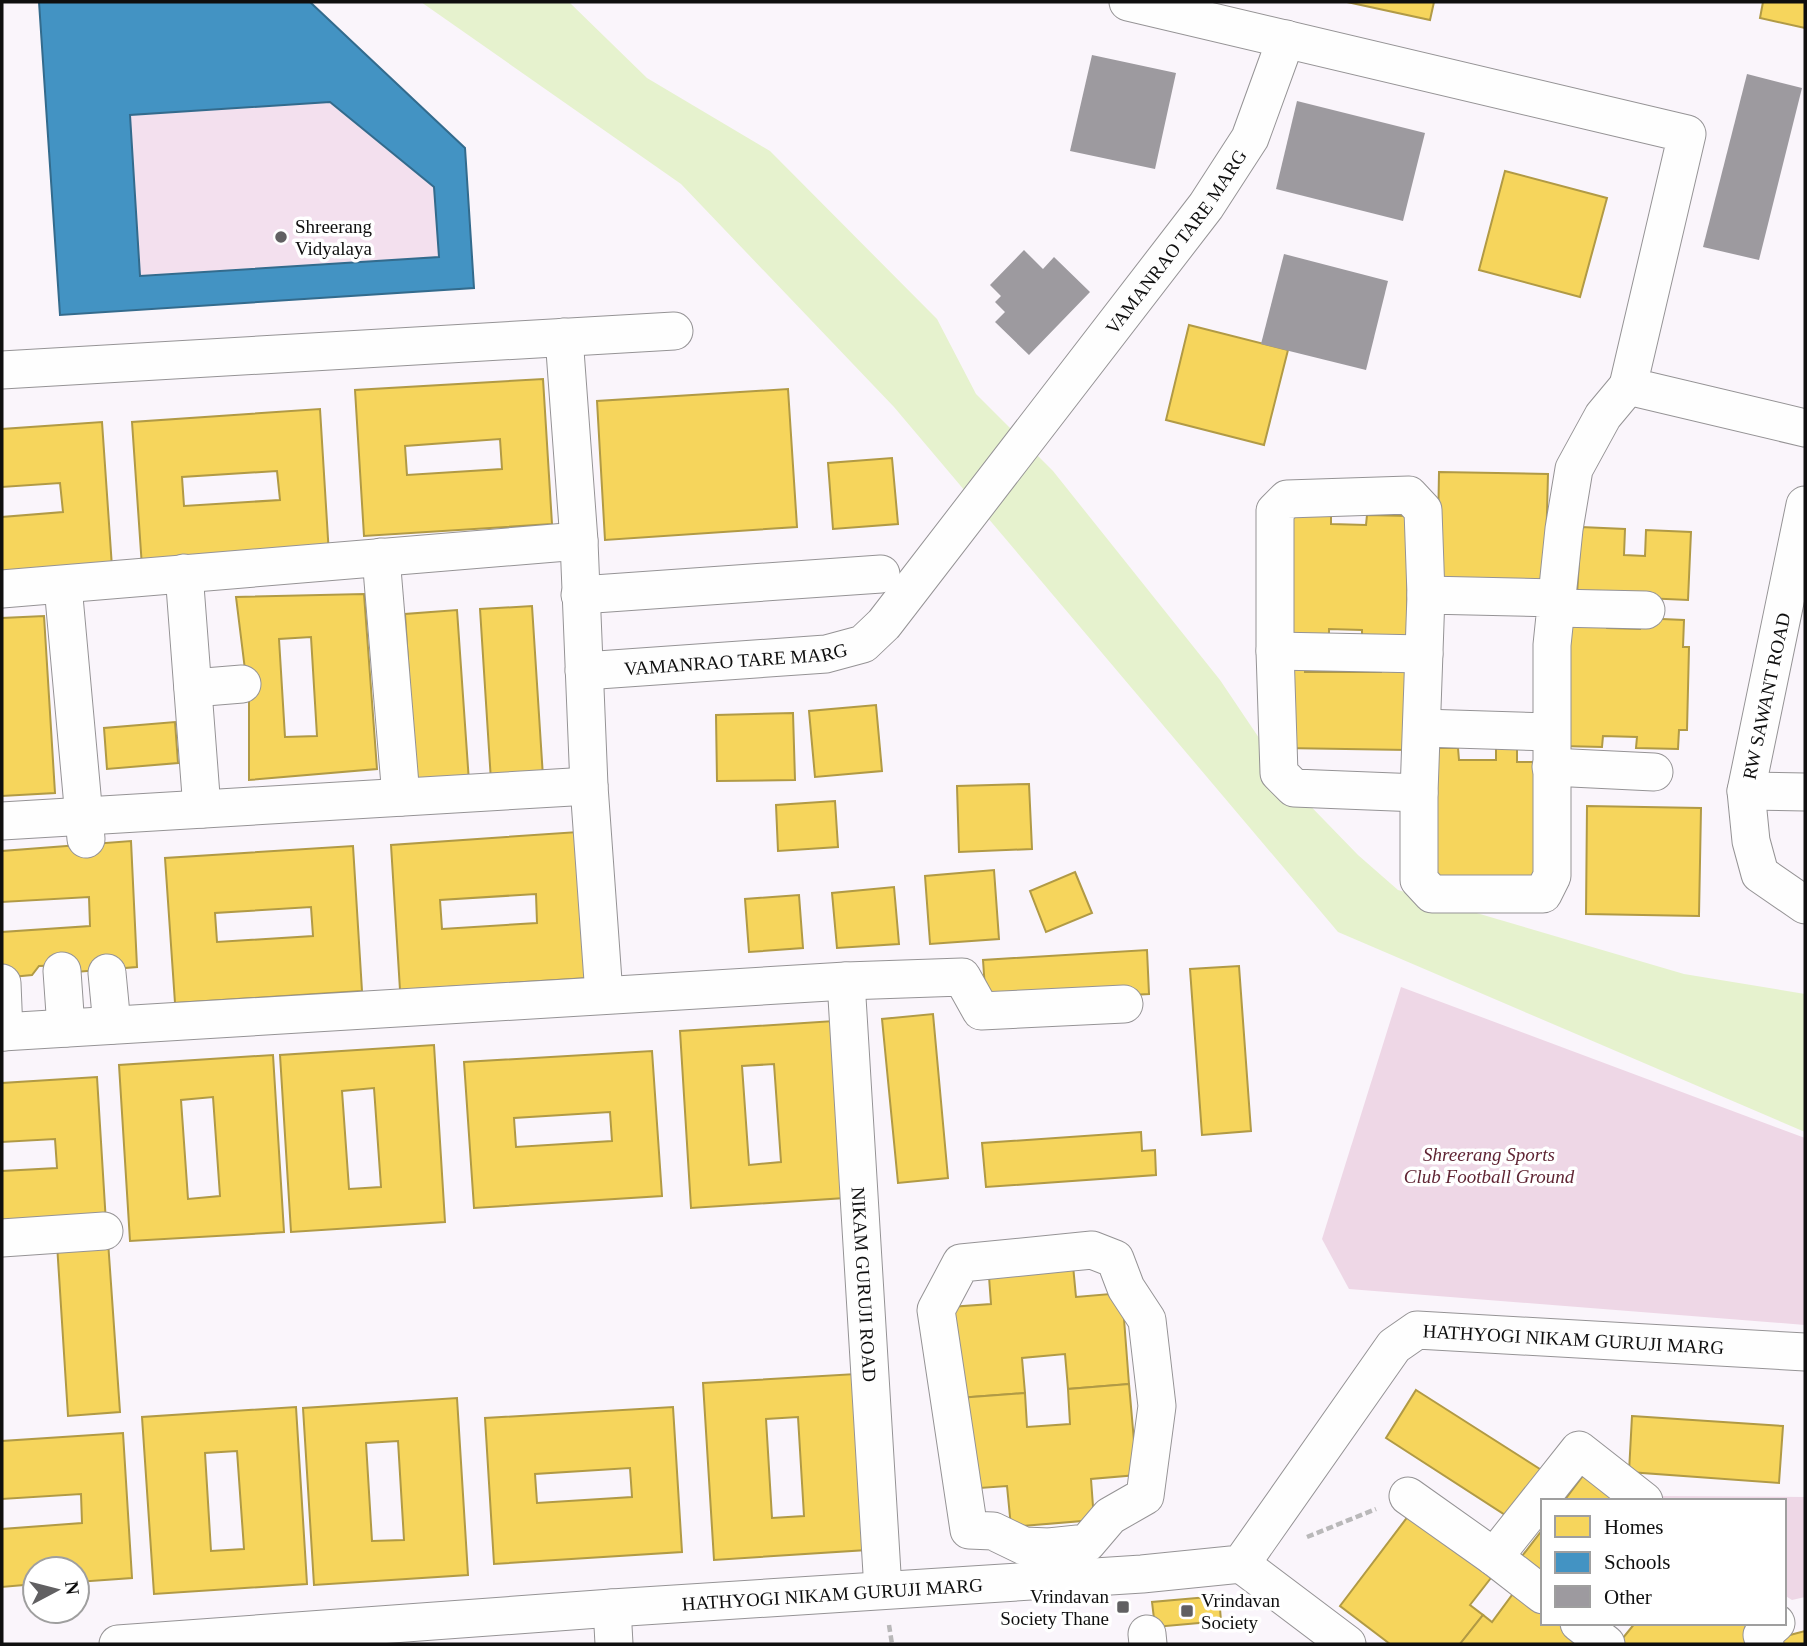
<svg xmlns="http://www.w3.org/2000/svg" width="1807" height="1646" font-family="'Times New Roman',serif">
<rect width="100%" height="100%" fill="#faf5fb"/>
<g fill="#eed7e6">
<polygon points="1401,987 1805,1138 1805,1325 1349,1289 1322,1239"/>
<polygon points="1658,1496 1805,1497 1805,1597 1792,1600 1784,1595 1784,1501 1665,1501"/>
</g>
<polygon fill="#f3e0ee" points="330,102 434,187 439,257 140,276 130,115"/>
<polygon fill="#e6f2ce" points="421,2 569,2 647,78 770,151 937,319 976,394 1053,471 1220,680 1292,787 1358,855 1398,890 1684,974 1805,994 1805,1132 1338,932 894,407 681,184"/>
<g fill="#f6d55c" stroke="#b19a45" stroke-width="2" fill-rule="evenodd">
<polygon points="1347,2 1434,2 1430,20"/>
<polygon points="1763,2 1805,2 1805,28 1760,18"/>
<polygon points="1505,171 1607,198 1580,297 1479,270"/>
<polygon points="1189,325 1288,350 1264,445 1166,420"/>
<path d="M543,379l9,145 -188,12 -9,-146zM500,439l2,30 -95,6 -2,-29z"/>
<polygon points="788,389 797,527 605,540 597,401"/>
<path d="M320,409l9,146 -187,12 -10,-145zM277,471l3,29 -96,6 -2,-29z"/>
<polygon points="102,422 112,567 2,574 2,517 63,512 60,483 2,487 2,429"/>
<polygon points="892,458 898,524 833,529 828,463"/>
<polygon points="1439,472 1548,474 1545,590 1437,588"/>
<polygon points="1288,511 1331,513 1331,524 1366,525 1367,515 1408,516 1407,644 1362,642 1362,630 1329,629 1329,640 1283,638"/>
<polygon points="1581,527 1625,529 1624,555 1645,556 1646,530 1691,532 1688,600 1577,595"/>
<path d="M364,594l13,175 -128,11v-78l-13,-105zM311,637l6,99 -32,1 -6,-98z"/>
<polygon points="532,606 543,777 491,781 480,609"/>
<polygon points="457,610 469,782 416,786 405,614"/>
<polygon points="44,616 55,793 2,796 2,618"/>
<polygon points="1566,616 1607,617 1607,628 1640,629 1640,618 1684,620 1683,647 1689,647 1687,730 1679,730 1678,749 1636,748 1637,737 1603,736 1602,747 1562,746"/>
<polygon points="1284,659 1306,659 1305,672 1381,672 1381,660 1409,660 1408,750 1283,748"/>
<polygon points="876,705 882,771 815,777 809,711"/>
<polygon points="793,713 795,780 717,781 716,715"/>
<polygon points="175,722 178,763 107,769 104,728"/>
<polygon points="1517,738 1517,762 1535,762 1541,878 1432,879 1432,748 1458,748 1459,760 1496,760 1496,739"/>
<polygon points="1029,784 1032,849 959,852 957,786"/>
<polygon points="835,801 838,847 778,851 776,805"/>
<polygon points="1587,806 1701,808 1699,916 1586,914"/>
<path d="M578,832l10,146 -188,12 -9,-145zM536,894l1,29 -95,6 -2,-29z"/>
<polygon points="131,841 137,967 75,972 68,965 39,966 32,975 2,978 2,932 90,926 89,897 2,902 2,851"/>
<path d="M353,846l9,145 -187,12 -10,-145zM311,907l2,29 -96,6 -2,-29z"/>
<polygon points="994,870 999,939 930,944 925,876"/>
<polygon points="1075,872 1092,913 1046,932 1030,891"/>
<polygon points="894,887 899,944 837,948 832,893"/>
<polygon points="799,895 803,948 749,952 745,899"/>
<polygon points="1147,950 1149,994 986,1003 983,960"/>
<polygon points="1239,966 1251,1131 1202,1135 1190,969"/>
<polygon points="933,1014 948,1178 898,1183 882,1019"/>
<path d="M834,1021l11,177 -154,10 -11,-177zM774,1064l7,98 -32,3 -7,-99z"/>
<path d="M434,1045l11,177 -154,10 -11,-177zM374,1088l7,99 -32,2 -7,-98z"/>
<path d="M652,1051l10,145 -188,12 -10,-146zM610,1112l2,29 -96,6 -2,-29z"/>
<path d="M273,1055l11,177 -154,9 -11,-176zM213,1097l7,99 -32,3 -7,-99z"/>
<polygon points="97,1077 106,1223 2,1229 2,1171 57,1168 55,1139 2,1142 2,1083"/>
<polygon points="1141,1132 1142,1151 1155,1150 1156,1175 986,1187 982,1143"/>
<polygon points="108,1241 120,1412 68,1416 57,1244"/>
<polygon points="1072,1255 1076,1297 1122,1293 1129,1384 1068,1389 1065,1354 1022,1358 1025,1393 958,1398 950,1307 991,1304 988,1263"/>
<path d="M856,1374l11,176 -153,10 -11,-177zM798,1417l6,99 -32,2 -6,-99z"/>
<polygon points="1129,1384 1137,1475 1091,1479 1094,1520 1011,1527 1007,1486 966,1489 958,1398 1025,1393 1027,1427 1070,1424 1068,1389"/>
<polygon points="1416,1390 1543,1471 1513,1520 1386,1438"/>
<path d="M457,1398l11,177 -154,10 -11,-177zM398,1441l6,99 -32,1 -6,-98z"/>
<path d="M296,1407l11,177 -153,10 -12,-177zM237,1451l7,98 -33,2 -6,-98z"/>
<path d="M673,1407l9,145 -188,12 -9,-146zM630,1468l2,29 -95,6 -2,-29z"/>
<polygon points="1632,1416 1783,1426 1779,1483 1629,1472"/>
<polygon points="123,1433 132,1578 77,1582 77,1569 35,1569 35,1584 2,1587 2,1529 82,1523 81,1494 2,1499 2,1441"/>
<polygon points="1585,1473 1620,1501 1564,1501"/>
<polygon points="1412,1511 1494,1574 1470,1605 1483,1615 1460,1644 1390,1644 1340,1606"/>
<polygon points="1543,1529 1543,1592 1512,1569"/>
<polygon points="1515,1591 1543,1612 1543,1623 1558,1623 1585,1644 1460,1644 1483,1615 1492,1622"/>
<polygon points="1219,1596 1221,1621 1155,1627 1152,1602"/>
<polygon points="1635,1623 1766,1623 1750,1644 1618,1644"/>
<polygon points="1805,1631 1805,1644 1768,1644 1767,1641"/>
</g>
<path fill="#4393c3" stroke="#336b8d" stroke-width="2" fill-rule="evenodd" d="M39,2h271l155,146 9,140 -414,27zM330,102l104,85 5,70 -299,19 -10,-161z"/>
<g fill="#9d9a9f">
<polygon points="1092,55 1176,73 1155,169 1070,151"/>
<polygon points="1747,74 1802,88 1759,260 1703,247"/>
<polygon points="1297,101 1425,133 1403,221 1276,189"/>
<polygon points="1024,250 1043,269 1054,257 1090,292 1029,355 995,322 1005,312 995,302 1001,296 990,285"/>
<polygon points="1284,254 1388,281 1366,370 1261,344"/>
</g>
<g fill="none" stroke-linecap="round" stroke-linejoin="round">
<defs>
<g id="minor">
<polyline points="1128,2 1687,134 1628,386 1805,428"/>
<polyline points="564,337 579,541 589,786 604,995"/>
<polyline points="2,370 674,331"/>
<polyline points="1805,505 1746,791 1751,841 1760,874 1805,905"/>
<polyline points="381,557 401,797"/>
<polyline points="184,573 202,809"/>
<polyline points="63,586 86,839"/>
<polyline points="2,589 579,541"/>
<polyline points="580,595 881,574"/>
<polyline points="1557,598 1426,595 1419,793 1419,880 1432,894 1543,894 1552,876 1552,645 1564,529 1574,469 1603,416 1628,386"/>
<polyline points="1556,608 1646,610"/>
<polyline points="1275,651 1424,654"/>
<path id="s1" d="M584,671l242,-17 37,-10 21,-20 322,-418 44,-68 36,-99"/>
<polyline points="193,688 242,684"/>
<polyline points="1422,728 1551,732"/>
<polyline points="1551,767 1654,772"/>
<polyline points="1746,791 1805,792"/>
<polyline points="1419,793 1294,788 1279,773 1275,651 1275,511 1287,499 1409,495 1423,510 1426,595"/>
<polyline points="2,821 589,786"/>
<polyline points="62,971 66,1028"/>
<polyline points="107,973 112,1025"/>
<path id="s2" d="M846,981l37,609"/>
<polyline points="2,983 4,1032"/>
<polyline points="2,1032 846,981 962,977 981,1011 1124,1004"/>
<polyline points="2,1238 104,1231"/>
<polyline points="1408,1496 1494,1557 1543,1595"/>
<polyline points="1049,1547 1024,1546 993,1531 969,1530 936,1310 961,1263 1092,1250 1115,1259 1126,1288 1147,1320 1157,1406 1145,1496 1110,1516 1087,1543 1049,1547 1051,1579"/>
<polyline points="1494,1557 1579,1450 1644,1501"/>
<polyline points="1241,1564 1347,1644"/>
<polyline points="612,1608 614,1644"/>
<polyline points="1579,1623 1606,1644"/>
<polyline points="1147,1634 1148,1644"/>
<path id="s3" d="M118,1644l494,-36 530,-34 99,-10 153,-218 23,-16 388,22"/>
<polyline points="1765,1644 1762,1635 1776,1623"/>
</g>
</defs>
<use href="#minor" stroke="#959395" stroke-width="39"/>
<g stroke="#b9b8b9" stroke-width="4.5" stroke-dasharray="7 3.5" stroke-linecap="butt">
<polyline points="1307,1537 1376,1509"/>
<polyline points="889,1625 892,1644"/>
</g>
<use href="#minor" stroke="#fefefe" stroke-width="37"/>
</g>
<g fill="#616062" stroke="#fff" stroke-width="2.5">
<circle cx="281" cy="237" r="7"/>
<rect x="1116" y="1600" width="14" height="14" rx="3.5"/>
<rect x="1180" y="1604" width="14" height="14" rx="3.5"/>
</g>
<g text-anchor="middle" stroke-width="7" stroke-linejoin="round" paint-order="stroke">
<g font-size="19" fill="#0f0f0f" stroke="#fff" text-anchor="start">
<text x="295" y="233">Shreerang<tspan x="295" dy="22">Vidyalaya</tspan></text>
<text x="1109" y="1603" text-anchor="end">Vrindavan<tspan x="1109" dy="22">Society Thane</tspan></text>
<text x="1201" y="1607">Vrindavan<tspan x="1201" dy="22">Society</tspan></text>
</g>
<g font-size="19" fill="#0f0f0f" stroke="#fff">
<text dy="7" stroke="none"><textPath href="#s1" startOffset="791">VAMANRAO TARE MARG</textPath></text>
<text dy="7" stroke="none"><textPath href="#s1" startOffset="152">VAMANRAO TARE MARG</textPath></text>
<text transform="translate(1766 696) rotate(-78)" y="7">RW SAWANT ROAD</text>
<text dy="7" stroke="none"><textPath href="#s2" startOffset="304">NIKAM GURUJI ROAD</textPath></text>
<text dy="7" stroke="none"><textPath href="#s3" startOffset="1577">HATHYOGI NIKAM GURUJI MARG</textPath></text>
<text dy="7" stroke="none"><textPath href="#s3" startOffset="716">HATHYOGI NIKAM GURUJI MARG</textPath></text>
</g>
<g font-size="19" font-style="italic" fill="#602534" stroke="#fff">
<text x="1489" y="1161">Shreerang Sports<tspan x="1489" dy="22">Club Football Ground</tspan></text>
</g>
</g>
<rect width="1807" height="1646" fill="none" stroke="#0f0f0f" stroke-width="7"/>
<rect x="1541" y="1499" width="245" height="126" fill="#ffffff" stroke="#9f9f9f" stroke-width="2"/>
<rect x="1555" y="1516" width="35" height="21" fill="#f6d55c" stroke="#9f9f9f" stroke-width="2"/>
<text x="1604" y="1534" font-size="21" fill="#0f0f0f">Homes</text>
<rect x="1555" y="1552" width="35" height="21" fill="#4393c3" stroke="#9f9f9f" stroke-width="2"/>
<text x="1604" y="1569" font-size="21" fill="#0f0f0f">Schools</text>
<rect x="1555" y="1586" width="35" height="21" fill="#9d9a9f" stroke="#9f9f9f" stroke-width="2"/>
<text x="1604" y="1604" font-size="21" fill="#0f0f0f">Other</text>
<g transform="translate(56 1590) rotate(83)"><circle r="33" fill="#ffffff" stroke="#9f9f9f" stroke-width="2"/>
<path d="M0-5L12 26L0 18L-12 26Z" fill="#616062"/>
<text y="-10" font-size="19" font-weight="bold" text-anchor="middle" fill="#0f0f0f">N</text>
</g>
</svg>
